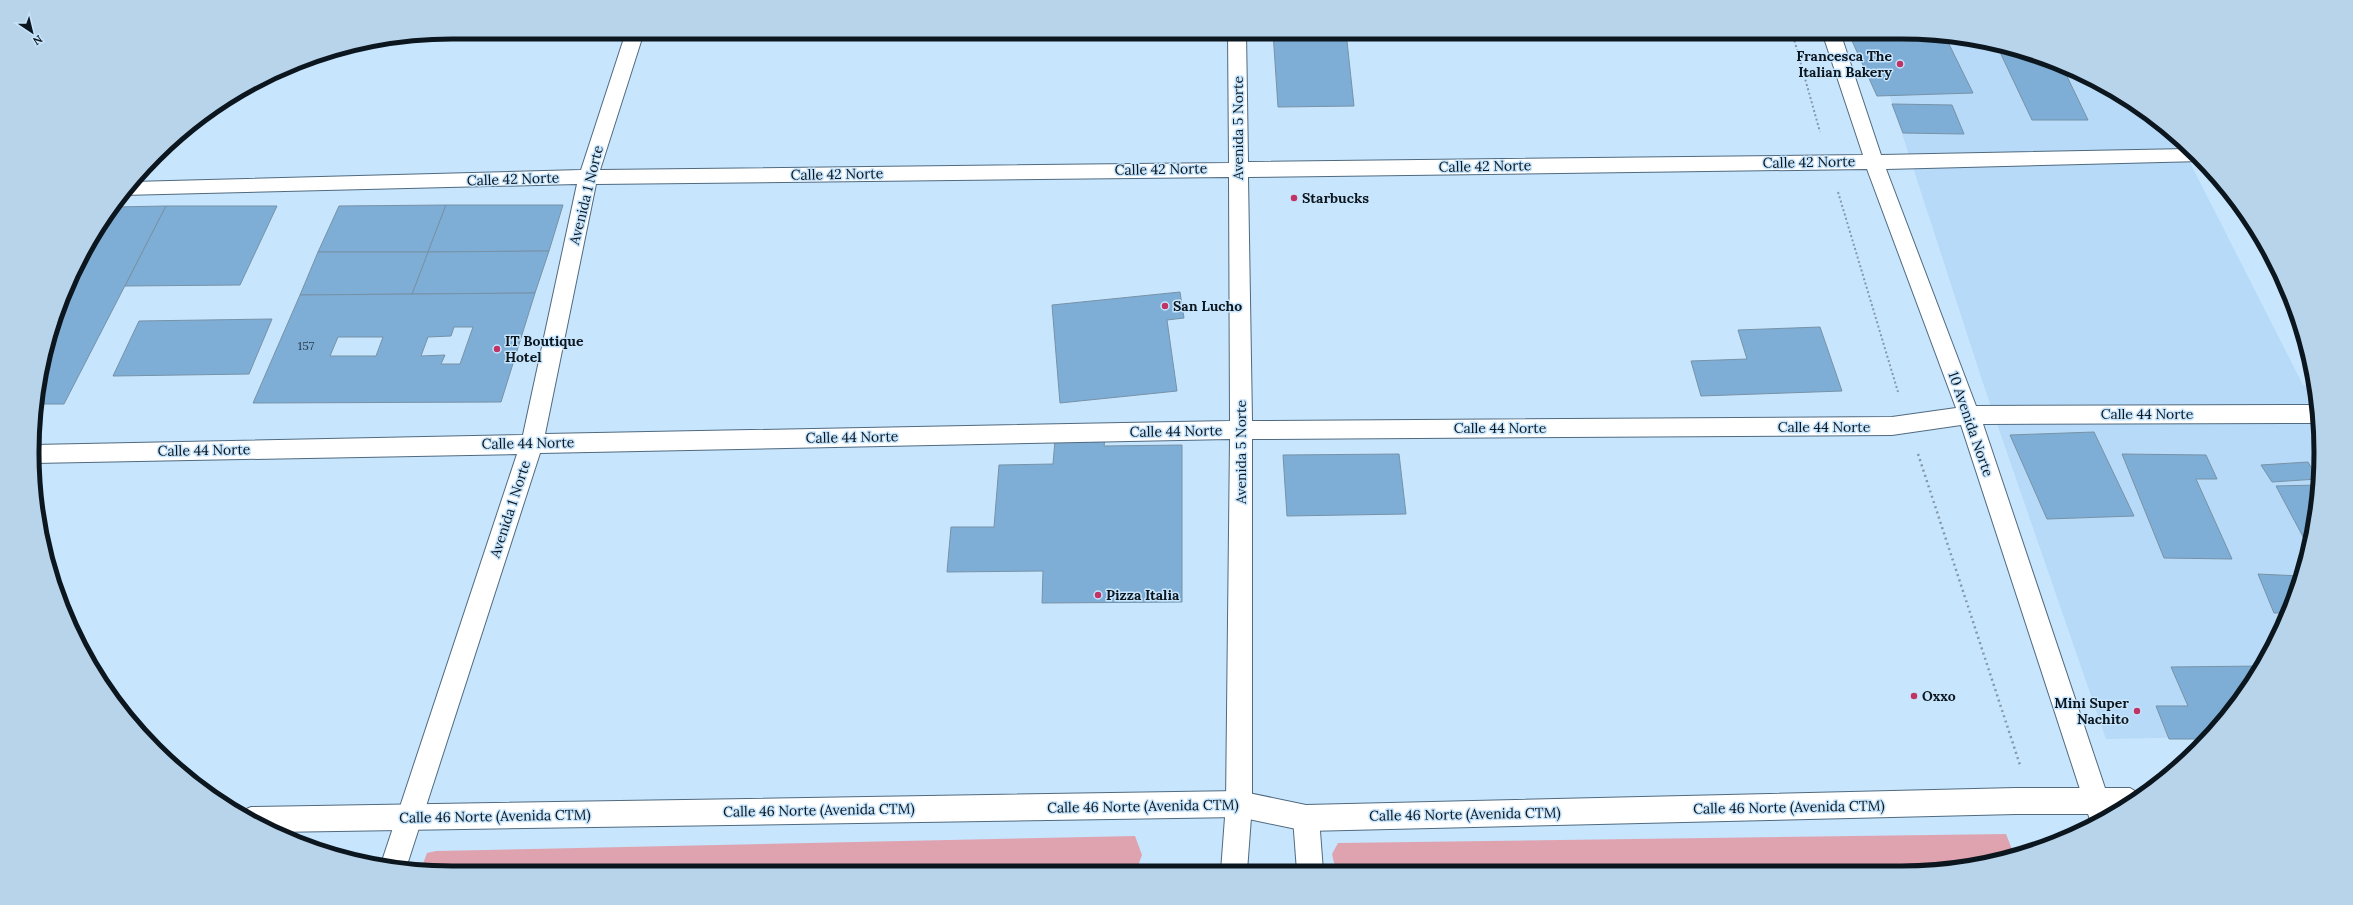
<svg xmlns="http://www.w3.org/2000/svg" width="2353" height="905" font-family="Lora,serif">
<rect width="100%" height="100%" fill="#c7e5fd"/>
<polygon fill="#b6daf7" points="1869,32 1901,32 2010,46 2087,75 2157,119 2178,139 2303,385 2314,385 2317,398 2320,480 2307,562 2278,638 2250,686 2205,737 2106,739 1984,386"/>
<g fill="#dfa3b0">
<polygon points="2006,834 2015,857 1961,868 1342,871 1334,863 1332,854 1338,843"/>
<polygon points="1135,836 1142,855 1136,871 453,873 421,869 427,853 436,851"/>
</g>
<g fill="#7eaed5" stroke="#7792a8" fill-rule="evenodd">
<polygon points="1273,32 1346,32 1354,106 1278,107"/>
<polygon points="1848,32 1900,32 1946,38 1973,93 1877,96"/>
<polygon points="1998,48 2013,48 2062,66 2088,120 2032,120"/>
<polygon points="1892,104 1952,105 1964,134 1903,133"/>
<polygon points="446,205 428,252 318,252 339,206"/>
<polygon points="446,205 563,205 549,251 428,252"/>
<polygon points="166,206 64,404 35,404 54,318 88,242 114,207"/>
<polygon points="166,206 277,206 240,285 125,286"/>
<polygon points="549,251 535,293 412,294 428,252"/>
<polygon points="318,252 428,252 412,294 300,295"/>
<polygon points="1180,292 1184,318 1167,320 1177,391 1060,403 1052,305"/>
<path d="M535,293l-34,109 -248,1 47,-108zM454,327h19l-13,37h-19l4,-9 -24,1 7,-19 23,-1zM338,337h45l-7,19h-46z"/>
<polygon points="272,319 249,374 113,376 139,321"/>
<polygon points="1820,327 1842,391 1701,396 1691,361 1747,359 1738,330"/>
<polygon points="2094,432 2134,516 2047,519 2010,435"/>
<polygon points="1105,439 1104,446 1182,445 1182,602 1042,603 1043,571 947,572 951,527 994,527 999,465 1053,464 1055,440"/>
<polygon points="1399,454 1406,514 1287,516 1283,455"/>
<polygon points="2122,454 2206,455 2217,479 2196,479 2232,559 2164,558"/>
<polygon points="2308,462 2318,479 2272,482 2261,465"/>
<polygon points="2319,485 2309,548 2276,486"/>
<polygon points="2258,574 2300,576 2287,613 2274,613"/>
<polygon points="2262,666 2250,686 2204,739 2169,739 2156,706 2188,706 2171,667"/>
</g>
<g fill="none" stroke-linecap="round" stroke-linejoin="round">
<defs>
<g id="minor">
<path d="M626,32h18l-44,138 629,-7 -1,-131h18l2,130 615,-7 -41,-123h18l41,123 308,-6 13,12 -316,8 90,237 342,-1v18l-335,1 130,388 -21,14 -131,-401 -69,10 -640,4v365l-5,67h-26l5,-67 4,-365 -690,14 -133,412 -1,2 -25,-3 136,-410 -483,9v-18l489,-10 54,-251 -455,11 10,-13 449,-12zM1867,169l89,239 -64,9 -640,4 -4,-244zM1229,177l1,244 -685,13 51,-250z"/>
<polygon points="1306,805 1315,809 1319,818 1323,871 1297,871 1293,818 1297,809"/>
</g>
<polygon id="major" points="2016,788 2130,788 2140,794 2110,814 2016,814 1306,831 1239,817 274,832 241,814 242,811 251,807 1239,791 1306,805"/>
</defs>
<use href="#minor" stroke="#506a7f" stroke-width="2"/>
<use href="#major" stroke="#506a7f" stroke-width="2"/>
<g stroke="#8299ab" stroke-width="2" stroke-dasharray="2 2.5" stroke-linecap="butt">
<polyline points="1792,32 1820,132"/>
<polyline points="1838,192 1898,392"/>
</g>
<g stroke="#8299ab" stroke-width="2.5" stroke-dasharray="2 3.5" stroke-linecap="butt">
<polyline points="1918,454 2020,765"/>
<polyline points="2046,837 2048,844"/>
</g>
<use href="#minor" fill="#fff" fill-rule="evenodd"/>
<use href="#major" fill="#fff" fill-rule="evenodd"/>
</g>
<g fill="#c03364" stroke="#c7e5fd" stroke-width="1.5">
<circle cx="1900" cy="64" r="4"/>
<circle cx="1294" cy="198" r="4"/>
<circle cx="1165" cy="306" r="4"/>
<circle cx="497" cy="349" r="4"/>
<circle cx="1098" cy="595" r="4"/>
<circle cx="1914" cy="696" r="4"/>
<circle cx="2137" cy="711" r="4"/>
</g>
<g text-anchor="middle" stroke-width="3" stroke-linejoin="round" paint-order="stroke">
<g font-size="12" fill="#283c4c">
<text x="306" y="350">157</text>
</g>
<g font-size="14" font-weight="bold" fill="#0c161e" stroke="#c7e5fd" text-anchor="start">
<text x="1892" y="61" text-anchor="end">Francesca The<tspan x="1892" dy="16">Italian Bakery</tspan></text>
<text x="1302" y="203">Starbucks</text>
<text x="1173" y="311">San Lucho</text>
<text x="505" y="346">IT Boutique<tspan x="505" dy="16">Hotel</tspan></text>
<text x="1106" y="600">Pizza Italia</text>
<text x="1922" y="701">Oxxo</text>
<text x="2129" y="708" text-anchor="end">Mini Super<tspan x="2129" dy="16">Nachito</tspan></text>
</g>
<g font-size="14" fill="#0c161e" stroke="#c7e5fd">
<text transform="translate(1238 128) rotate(-90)" y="5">Avenida 5 Norte</text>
<text transform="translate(1809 162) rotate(-1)" y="5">Calle 42 Norte</text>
<text transform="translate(1485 166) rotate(-1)" y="5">Calle 42 Norte</text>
<text transform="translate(1161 169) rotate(-1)" y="5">Calle 42 Norte</text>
<text transform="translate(837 174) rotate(-1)" y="5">Calle 42 Norte</text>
<text transform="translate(513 179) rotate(-2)" y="5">Calle 42 Norte</text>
<text transform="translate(586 195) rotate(-76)" y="5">Avenida 1 Norte</text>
<text x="2147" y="419">Calle 44 Norte</text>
<text transform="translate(1971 424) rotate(71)" y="5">10 Avenida Norte</text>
<text x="1824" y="432">Calle 44 Norte</text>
<text x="1500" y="433">Calle 44 Norte</text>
<text transform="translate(1176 431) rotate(-1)" y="5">Calle 44 Norte</text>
<text transform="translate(852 437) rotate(-1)" y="5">Calle 44 Norte</text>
<text transform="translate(528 443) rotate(-1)" y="5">Calle 44 Norte</text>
<text transform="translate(204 450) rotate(-1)" y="5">Calle 44 Norte</text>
<text transform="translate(1241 452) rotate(-90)" y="5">Avenida 5 Norte</text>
<text transform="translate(510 509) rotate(-72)" y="5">Avenida 1 Norte</text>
<text transform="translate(1143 806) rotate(-1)" y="5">Calle 46 Norte (Avenida CTM)</text>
<text transform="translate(1789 807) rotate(-1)" y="5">Calle 46 Norte (Avenida CTM)</text>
<text transform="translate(819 810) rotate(-1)" y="5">Calle 46 Norte (Avenida CTM)</text>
<text transform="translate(1465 814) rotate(-1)" y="5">Calle 46 Norte (Avenida CTM)</text>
<text transform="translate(495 816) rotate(-1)" y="5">Calle 46 Norte (Avenida CTM)</text>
</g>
</g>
<path d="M0 0H2353V905H0ZM452 39H1901A413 413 0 0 1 2314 452V453A413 413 0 0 1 1901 866H452A413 413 0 0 1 39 453V452A413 413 0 0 1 452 39Z" fill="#b8d4eb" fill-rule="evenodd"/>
<path fill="none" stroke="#0c161e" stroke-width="5" d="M452 39H1901A413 413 0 0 1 2314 452V453A413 413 0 0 1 1901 866H452A413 413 0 0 1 39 453V452A413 413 0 0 1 452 39Z"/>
<g transform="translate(32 32) rotate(145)" stroke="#c7e5fd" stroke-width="3" paint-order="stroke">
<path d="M0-3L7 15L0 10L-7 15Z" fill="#0c161e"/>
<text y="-6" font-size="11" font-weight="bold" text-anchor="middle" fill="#0c161e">N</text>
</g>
</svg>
